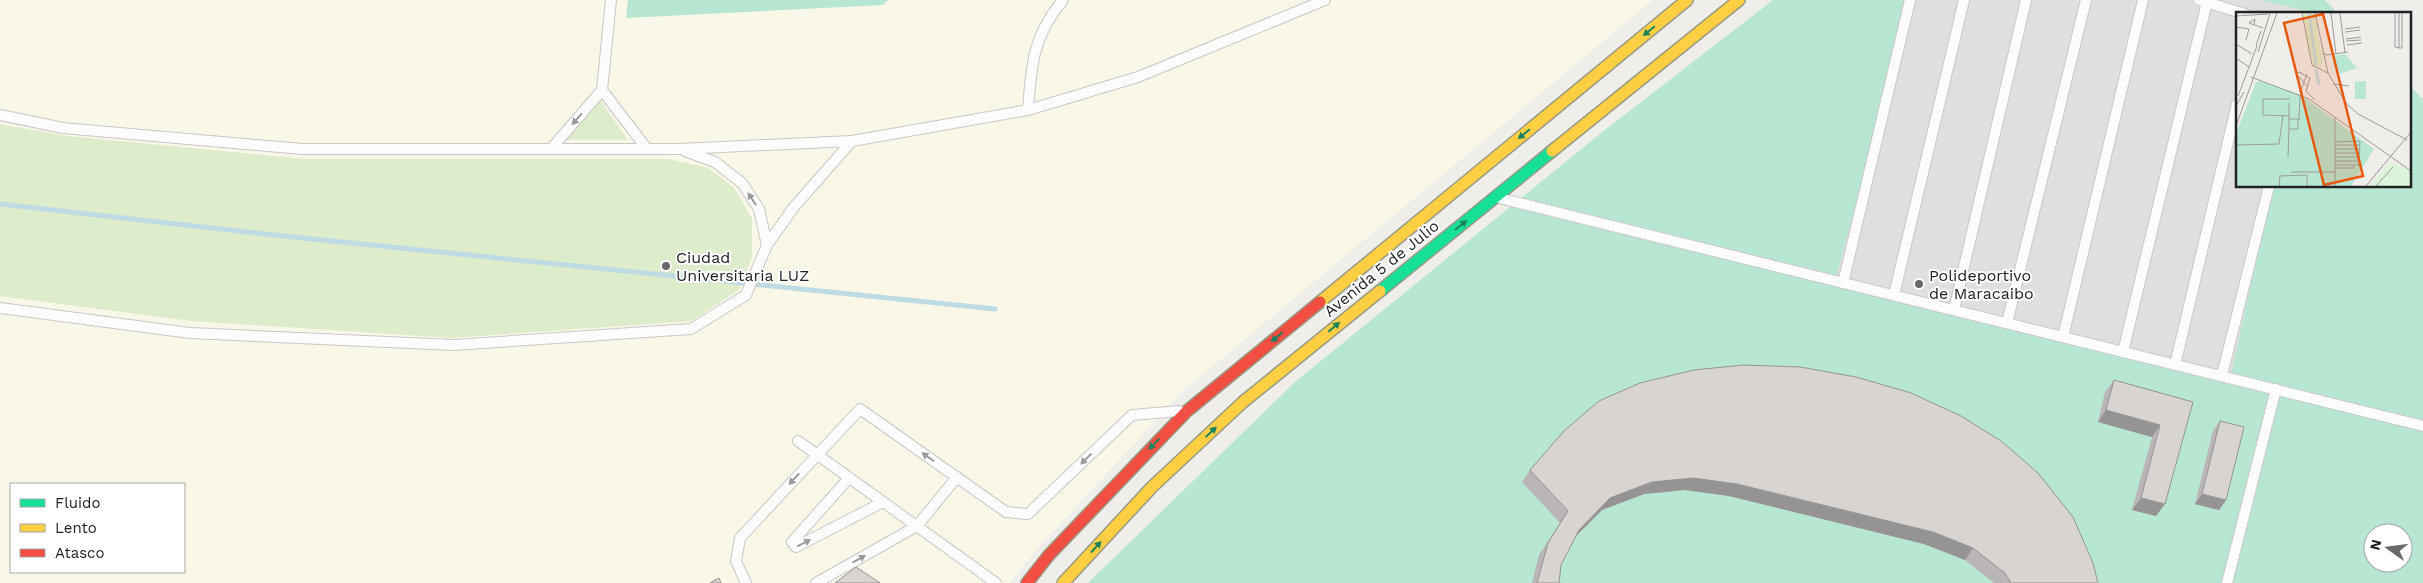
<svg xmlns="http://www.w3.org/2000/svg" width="2423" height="583" font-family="'Work Sans',sans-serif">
<rect width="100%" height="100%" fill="#f0eeeb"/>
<path fill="#f8f7e8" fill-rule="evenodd" d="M0,0h1653l-469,390 -148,160 -26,33h-1010zM11,484h173v88h-173z"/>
<g fill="#ddeccb">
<polygon points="599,99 628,140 566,140"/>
<polygon points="0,124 67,136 305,159 668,159 708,168 734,188 752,219 752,257 739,290 691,321 451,338 191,321 0,296"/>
</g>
<g fill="#b7e6d2" fill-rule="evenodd">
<polygon points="628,0 888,0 883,5 626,18"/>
<path d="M1773,0h552l13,14h-101v172h172v-101l14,14v484h-1335l207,-201 306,-249zM2373,533h30v30h-30z"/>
</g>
<polygon fill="#e0dfde" points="1911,0 2260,0 2311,12 2311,14 2237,14 2237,186 2273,186 2230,378 1835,281"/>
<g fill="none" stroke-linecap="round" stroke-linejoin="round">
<polyline stroke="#bfdbe3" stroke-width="5" points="0,204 264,234 995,309"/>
<defs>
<g id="lane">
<polyline points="2199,0 2245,14"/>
<polyline points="602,90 647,149"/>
<path d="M1028,110c3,-44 5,-75 35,-110"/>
<polyline points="0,115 63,128 302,149 679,149 852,141"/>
<polyline points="551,149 602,90 611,0"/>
<polyline points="685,151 715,162 742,183 759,209 767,245"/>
<polyline points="1499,198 2423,426"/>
<polyline points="1843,283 1910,0"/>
<polyline points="1894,295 1964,0"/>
<polyline points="0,308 190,333 454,345 691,329 746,295 767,245 794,207 852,141 1028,110 1138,77 1325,0"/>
<polyline points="1954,310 2026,0"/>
<polyline points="2007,323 2086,0"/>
<polyline points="2063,337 2143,0"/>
<polyline points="2123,352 2207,2"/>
<polyline points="2175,365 2237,104"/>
<polyline points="2222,375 2269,186"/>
<polyline points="798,441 996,583"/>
<polyline points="849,478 792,542 796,547 883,502"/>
<polyline points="746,583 736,561 740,538 860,409 1006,512 1028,514 1132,415 1179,411"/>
<polyline points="816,583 917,526 957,477"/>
<polyline points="2227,583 2276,389"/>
</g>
<polyline id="fast" points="1380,291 1552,151"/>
<g id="slow">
<polyline points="1552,151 1739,0"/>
<polyline points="1320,302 1687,0"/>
<polyline points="1063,583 1152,487 1243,402 1380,291"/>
</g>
<polyline id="jam" points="1027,583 1049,555 1187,411 1320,302"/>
</defs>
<use href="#lane" stroke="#c9c8c7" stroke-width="12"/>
<use href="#fast" stroke="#999a82" stroke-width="14"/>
<use href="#slow" stroke="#999a82" stroke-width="14"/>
<use href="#jam" stroke="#999a82" stroke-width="14"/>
<use href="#lane" stroke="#fdfcfc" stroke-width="10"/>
<use href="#fast" stroke="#16e098" stroke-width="11"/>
<use href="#slow" stroke="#ffcf43" stroke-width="11"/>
<use href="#jam" stroke="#f24e42" stroke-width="11"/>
</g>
<g fill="#b9b6b5">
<polygon points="2114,380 2193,402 2156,516 2132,510 2152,437 2098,422 2105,392"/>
<polygon points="2220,421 2226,500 2219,510 2195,504 2213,431"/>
<polygon points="1564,431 2098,583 1994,583 1965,560 1924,544 1729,496 1685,490 1644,494 1602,510 1575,537 1561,565 1559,583 1532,583 1539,555 1560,523 1522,482 1530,470"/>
</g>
<g fill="#969493">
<polygon points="2106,410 2160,425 2152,437 2098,422"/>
<polygon points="1693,478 1737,484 1933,532 1973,548 1965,560 1924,544 1729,496 1685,490 1644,494 1602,510 1570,542 1579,530 1610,498 1652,482"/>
<polygon points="2202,494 2226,500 2219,510 2195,504"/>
<polygon points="2141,498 2165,504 2156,516 2132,510"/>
</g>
<g fill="#d7d4d2" stroke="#969493">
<polygon points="1743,365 1800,367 1856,377 1911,393 1961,416 2001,441 2038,473 2073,517 2093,563 2098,583 2011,583 2005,573 1973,548 1933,532 1737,484 1693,478 1652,482 1610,498 1579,530 1561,565 1559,583 1537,583 1548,543 1568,511 1530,470 1564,431 1599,401 1640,383 1694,370"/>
<polygon points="2114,380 2193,402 2165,504 2141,498 2160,425 2106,410"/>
<polygon points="2220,421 2244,427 2226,500 2202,494"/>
<polygon points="856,567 880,583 835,583"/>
<polygon points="719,578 721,583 710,583"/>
</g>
<defs><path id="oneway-solid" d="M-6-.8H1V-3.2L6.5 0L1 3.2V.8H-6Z" transform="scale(1.25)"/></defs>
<g fill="#1c815d">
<use href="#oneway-solid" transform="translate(1649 31) rotate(141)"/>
<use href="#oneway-solid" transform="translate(1524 134) rotate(141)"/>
<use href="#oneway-solid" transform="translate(1461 225) rotate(-39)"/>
<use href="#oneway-solid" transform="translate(1334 327) rotate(-40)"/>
<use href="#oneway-solid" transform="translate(1277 337) rotate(141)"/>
<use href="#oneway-solid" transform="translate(1211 432) rotate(-43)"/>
<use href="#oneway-solid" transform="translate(1154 444) rotate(135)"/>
<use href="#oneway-solid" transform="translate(1096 547) rotate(-47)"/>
</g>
<g fill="#9a9a9a">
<use href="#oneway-solid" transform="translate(577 119) rotate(131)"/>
<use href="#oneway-solid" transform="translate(752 199) rotate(-123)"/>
<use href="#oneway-solid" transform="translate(928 457) rotate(-145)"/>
<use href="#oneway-solid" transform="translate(1086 459) rotate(136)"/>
<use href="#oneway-solid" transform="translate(794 479) rotate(133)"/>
<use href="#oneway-solid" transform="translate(804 543) rotate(-27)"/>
<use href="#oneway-solid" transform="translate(859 559) rotate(-29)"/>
</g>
<g fill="#6a6968" stroke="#fff" stroke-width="2">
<circle cx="666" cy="266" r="5"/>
<circle cx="1919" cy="284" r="5"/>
</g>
<g text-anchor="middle" stroke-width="4" stroke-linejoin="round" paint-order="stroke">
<g font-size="16" fill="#222" stroke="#fff" text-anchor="start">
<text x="676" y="263">Ciudad<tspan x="676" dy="18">Universitaria LUZ</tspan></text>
<text x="1929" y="281">Polideportivo<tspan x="1929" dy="18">de Maracaibo</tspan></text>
</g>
<g font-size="16" fill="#222" stroke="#fff">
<text transform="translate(1381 268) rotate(-39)" y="6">Avenida 5 de Julio</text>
</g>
</g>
<g transform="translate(2236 12)">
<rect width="175" height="175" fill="#f0eeeb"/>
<path d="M66,1h12l9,48 -2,7 -8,-3z" fill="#ddeccb"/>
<path d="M154,150l21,9v15h-41z" fill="#daf5da"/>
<path d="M109,42l12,14 -17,6 -8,-18zM25,69l40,14 73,54 -23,37h-115v-52l20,-52zM130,69v18h-11v-17z" fill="#b7e6d2"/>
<path fill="none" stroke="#bfdbe3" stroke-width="2.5" d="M73,1l7,52M80,57l3,16"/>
<path fill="none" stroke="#9e9c9b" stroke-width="1" d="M66,1l10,52 16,8 18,30 12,11 49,26M79,1l13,60M95,1l5,41M104,1l5,40M159,1v34l4,1M0,4l32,-2M18,13l1,-6 -6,4 14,5M0,15l13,2 -3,11M109,17l15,-2M109,20l15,-2M110,27l15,-2M110,29l15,-1M0,32l16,10M111,33l15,-2M20,34l5,-15M163,36h3v-35M163,36v-35M22,40l12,-39M86,41l5,2 21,-3M0,46l13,9M15,65l58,22 102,72M97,72l16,2M71,74l-11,-12 3,-2 11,6 -4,13 9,9M64,80l7,-18M2,84l19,-50M53,91v26h9v-10h-9M0,94l8,-14M53,104l-26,-1v-16h27M99,105v69M63,108l1,-25M0,114l41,-113M99,130l25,-1M0,133l43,-1 4,-29M99,133h25M99,137h25M99,141h24M52,145l1,-28M99,145h24M99,149h24M99,153h19M99,156h18l1,-3h5l1,-24M55,160h44M43,174l1,-10 27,-1v11M130,174l45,-54M140,174l17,-19"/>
<path fill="#e8590c" fill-opacity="0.15" stroke="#e8590c" stroke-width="2.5" d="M87,2l40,162 -39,9 -40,-162z"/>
<rect width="175" height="175" fill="none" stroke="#222" stroke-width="2.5"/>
</g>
<rect x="10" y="483" width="175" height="90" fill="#ffffff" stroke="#a7a7a7"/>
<rect x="20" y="499" width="25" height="8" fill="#16e098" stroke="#a7a7a7"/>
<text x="55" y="508" font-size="15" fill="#222222">Fluido</text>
<rect x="20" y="524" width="25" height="8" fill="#ffcf43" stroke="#a7a7a7"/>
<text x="55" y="533" font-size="15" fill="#222222">Lento</text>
<rect x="20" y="549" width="25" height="8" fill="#f24e42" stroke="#a7a7a7"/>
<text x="55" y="558" font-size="15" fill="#222222">Atasco</text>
<g transform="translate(2388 548) rotate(284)"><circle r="24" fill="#ffffff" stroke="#a7a7a7"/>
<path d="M0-4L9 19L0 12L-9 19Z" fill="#6a6968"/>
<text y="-8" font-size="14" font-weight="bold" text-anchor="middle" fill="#222222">N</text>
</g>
</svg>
